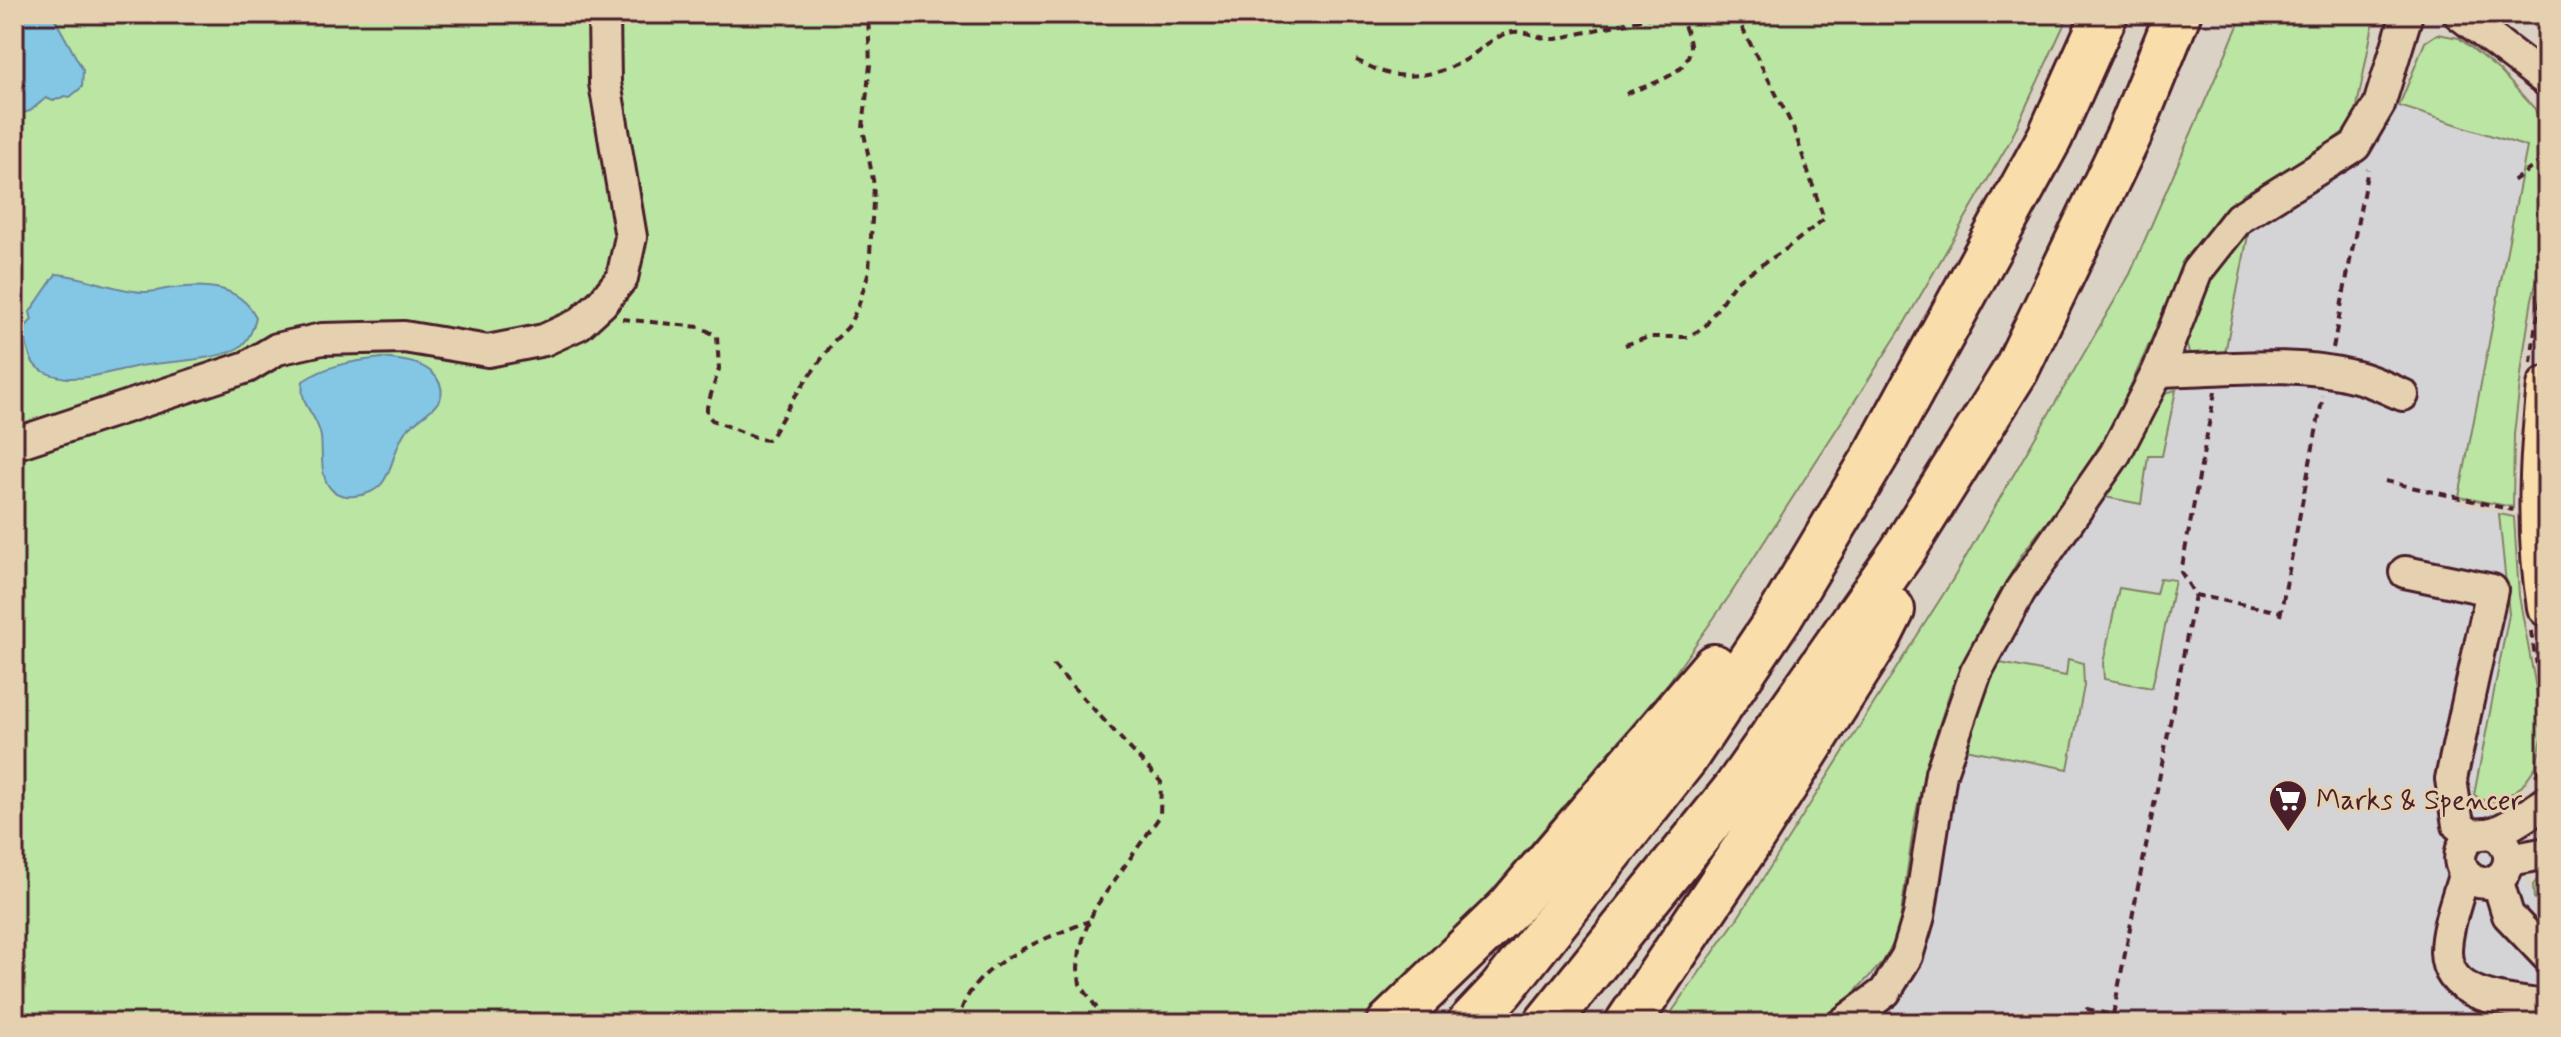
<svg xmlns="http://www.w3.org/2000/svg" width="2561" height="1037" font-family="Mynerve,sans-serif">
<rect width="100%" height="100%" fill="#dbd2c6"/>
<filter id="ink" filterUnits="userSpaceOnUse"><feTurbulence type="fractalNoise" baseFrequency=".0125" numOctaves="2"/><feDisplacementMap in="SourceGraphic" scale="16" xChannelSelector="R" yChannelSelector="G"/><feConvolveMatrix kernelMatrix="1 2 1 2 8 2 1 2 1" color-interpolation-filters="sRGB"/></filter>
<g filter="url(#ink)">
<polygon fill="#d4d3d6" points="2392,103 2527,146 2458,504 2499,514 2509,614 2474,795 2487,802 2534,898 2547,909 2547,1023 1816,1023 1850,997 1883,962 1898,935 1914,823 1926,765 1952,686 1980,628 2022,554 2072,489 2115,421 2190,252 2242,195 2312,156 2343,132 2355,117 2379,105"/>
<g fill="#bae5a2" stroke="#828266" stroke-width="2">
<polygon points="14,14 2069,14 2010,141 1901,329 1730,595 1669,682 1462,926 1357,1023 14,1023"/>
<polygon points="2243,14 2375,14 2355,117 2343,132 2312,156 2242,195 2190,252 2115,421 2072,489 2022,554 1980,628 1952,686 1926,765 1914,823 1898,935 1883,962 1850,997 1816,1023 1664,1023 1739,916 1953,579 2130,274"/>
<polygon points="2515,14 2547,14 2547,34"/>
<polygon points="2437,34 2459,38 2500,71 2535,109 2546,146 2547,242 2532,299 2524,350 2514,434 2513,507 2459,497 2527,147 2399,106 2425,42"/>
<polygon points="2249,230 2225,353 2199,357 2189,352 2185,340 2199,300 2226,254"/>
<polygon points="2176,390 2162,456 2148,456 2141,504 2105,497 2140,438 2161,394"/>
<polygon points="2499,514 2514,517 2519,596 2540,710 2542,738 2536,766 2522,786 2502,800 2487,802 2474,795 2509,614"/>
<polygon points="2160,578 2175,580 2152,688 2104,679 2103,663 2119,588 2156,594"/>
<polygon points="2068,659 2083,663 2084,686 2068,769 1960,748 1995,662 2066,676"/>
<polygon points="2547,872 2547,909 2534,898 2533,885 2541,875"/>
</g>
<g fill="#83c7e4" stroke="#6c849a" stroke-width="2">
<polygon points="14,14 52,14 83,70 82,87 70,97 65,96 53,101 46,98 30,111 14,115"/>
<path d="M56,274c30,2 56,16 86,18 11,1 20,-3 31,-4 33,-4 66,-3 83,29 -3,12 -7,24 -18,31 -22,13 -72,13 -98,18 -24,4 -48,13 -73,12 -7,-1 -18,-3 -24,-7 -11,-5 -13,-14 -16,-25 -4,-11 -5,-18 5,-26l-2,-8z"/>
<path d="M382,358c20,2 49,4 58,26 10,23 -28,34 -37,51 -15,27 -10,58 -49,61 -7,1 -17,-1 -22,-6 -13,-12 -9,-37 -11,-53 -4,-25 -22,-29 -18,-56 25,-16 50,-20 79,-23z"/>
</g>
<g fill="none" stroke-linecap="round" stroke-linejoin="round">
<defs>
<g id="minor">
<polyline points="2459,14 2547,81"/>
<path d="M2158,371c66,-1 134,-11 199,6 16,4 31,12 46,18"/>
<polyline points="14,444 247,367 277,349 322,339 404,337 488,351 544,340 579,324 602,303 622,278 631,237 605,83 604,14"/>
<polyline points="2405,572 2492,590 2451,779 2458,825 2473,836"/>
<path d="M2491,833c34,15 15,60 -16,48 -17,-8 -20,-30 -6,-42 8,-7 15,-4 23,-6 16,-4 40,-22 55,-31"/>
<polyline points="2510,860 2547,853"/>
<path d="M2465,872c-7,25 -19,55 -19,80 1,48 66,49 101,54"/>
<polyline points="2497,879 2508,915 2547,956"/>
<polyline points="1843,1023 1885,992 1907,956 1919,916 1941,773 1976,672 2020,591 2115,454 2158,371 2197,271 2239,218 2355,146 2379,105 2407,14"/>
</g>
<path id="major" d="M2547,386c-8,73 -12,148 0,221"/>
<g id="highway">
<polyline points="1390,1023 1510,907 1714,667"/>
<polyline points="1470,1023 1501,990 1685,758 1780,616 1879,450 2050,137 2105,14"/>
<polyline points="1547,1023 1735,790 1902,552 2016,370 2129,135 2178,14"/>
<polyline points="1628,1023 1749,842 1878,638 1892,610"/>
</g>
</defs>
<use href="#minor" stroke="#4a1f2b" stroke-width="36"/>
<use href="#major" stroke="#4a1f2b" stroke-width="44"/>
<use href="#highway" stroke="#4a1f2b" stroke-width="50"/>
<g stroke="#4a1f2b" stroke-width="4" stroke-dasharray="8 6" stroke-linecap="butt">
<polyline points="1682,20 1689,16 1700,14"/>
<path d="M1356,60c13,6 27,14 41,15 24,3 53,-4 73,-18 13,-10 26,-22 43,-25 13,-2 28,8 43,7l108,-25"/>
<path d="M1626,94c22,-10 65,-18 64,-49 -1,-8 -5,-17 -8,-25l-13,-6"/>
<polyline points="2547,119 2547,128"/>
<polyline points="2513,181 2547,157"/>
<polyline points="622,319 700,327 717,336 719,369 707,407 707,414 712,420 760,439 767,440 771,437 793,399 835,340 848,327 858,307 869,271 874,185 863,128 870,65 868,14"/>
<polyline points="1625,345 1649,337 1687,337 1698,331 1706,325 1735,282 1786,249 1824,219 1793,127 1735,14"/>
<polyline points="2333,348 2368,169"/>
<polyline points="2531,363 2535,329 2547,271"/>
<polyline points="2215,392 2181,572 2195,595 2281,612"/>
<polyline points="2385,481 2513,510"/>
<polyline points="2280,616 2323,396"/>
<path d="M2531,631c6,47 30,108 2,150"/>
<polyline points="1053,665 1161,782 1160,816 1095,908 1086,929 1080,950 1078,968 1080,984 1096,1007 1099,1016 1099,1023"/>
<path d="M958,1023c10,-60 82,-82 131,-102"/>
<polyline points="2084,1023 2087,1009 2113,1015 2195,595"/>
</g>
<use href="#minor" stroke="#e5d1af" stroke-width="30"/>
<use href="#major" stroke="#f9deab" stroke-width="38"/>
<use href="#highway" stroke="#f9deab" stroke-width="44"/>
</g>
</g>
<defs>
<symbol id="supermarket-pin" viewBox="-11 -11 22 30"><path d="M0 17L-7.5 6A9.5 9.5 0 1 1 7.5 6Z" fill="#4a1f2b" stroke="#e5d1af"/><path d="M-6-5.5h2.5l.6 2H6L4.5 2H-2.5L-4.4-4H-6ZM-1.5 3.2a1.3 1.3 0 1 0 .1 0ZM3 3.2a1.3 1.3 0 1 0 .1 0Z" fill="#fff"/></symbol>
</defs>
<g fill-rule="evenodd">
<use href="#supermarket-pin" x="2266" y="777" width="44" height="60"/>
</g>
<g text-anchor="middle" stroke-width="6" stroke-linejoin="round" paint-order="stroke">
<g font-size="28" fill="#4a1f2b" stroke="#e5d1af" text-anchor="start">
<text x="2316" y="809">Marks &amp; Spencer</text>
</g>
</g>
<rect width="2561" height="1037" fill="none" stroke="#e5d1af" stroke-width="48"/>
<rect x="24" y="24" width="2513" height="989" fill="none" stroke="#4a1f2b" stroke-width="3" filter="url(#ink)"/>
</svg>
